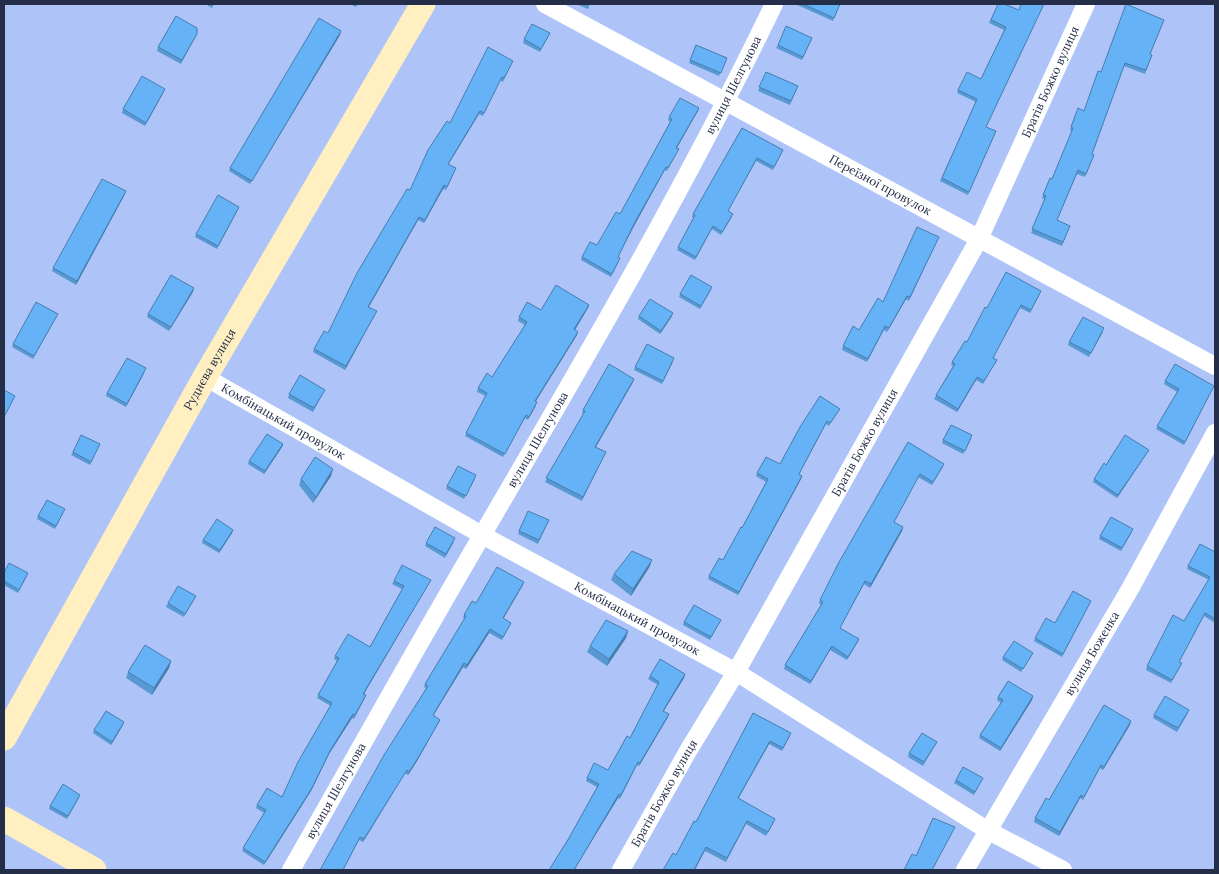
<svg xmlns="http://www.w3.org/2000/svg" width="1219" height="874" font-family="Lora,serif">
<rect width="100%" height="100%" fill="#aec4f9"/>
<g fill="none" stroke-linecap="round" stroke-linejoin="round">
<g stroke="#fff" stroke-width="18">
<path id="s1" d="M545,4l670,362"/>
<path id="s2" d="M205,377l277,158 254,137 251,158 76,40"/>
<path id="s3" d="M291,870c64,-112 127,-226 193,-338 101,-173 203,-347 290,-528"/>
<path id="s4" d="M621,870l67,-119 48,-79 243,-433 107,-235"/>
<path id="s5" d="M965,870l165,-281 85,-156"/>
</g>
<g stroke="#ffefc1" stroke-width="25">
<path id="s6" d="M4,738l201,-361 218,-373"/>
<polyline points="4,819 94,870"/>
</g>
</g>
<g fill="#5899d4">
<polygon points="205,4 214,4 212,8"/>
<polygon points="350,4 358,4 356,7"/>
<polygon points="576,4 590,4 588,9"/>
<polygon points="795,4 840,4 833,21"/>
<polygon points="998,4 1019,10 986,127 996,131 968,195 940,181 976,102 957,93 958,90 981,79 1004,30 989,23"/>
<polygon points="550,33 540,52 523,43 524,39"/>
<polygon points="197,34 181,64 157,51 158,47"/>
<polygon points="340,35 250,184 229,171 230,168"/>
<polygon points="812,38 802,60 776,48 778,45"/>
<polygon points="696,45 727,58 719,76 689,63"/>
<polygon points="1150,54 1152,55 1145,74 1124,66 1092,154 1094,155 1085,177 1077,174 1057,220 1070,226 1062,246 1031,233 1045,200 1042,198 1043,195 1052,179 1072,131 1070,130 1071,127 1084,110 1101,72"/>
<polygon points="513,61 503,82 500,80 483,116 479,114 448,165 456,168 446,190 443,189 424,223 418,220 369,307 375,314 345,370 313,352 314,349 328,333 410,190"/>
<polygon points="766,72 798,86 790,105 758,91"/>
<polygon points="164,92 145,126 122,113 123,109"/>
<polygon points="699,108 677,148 679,149 677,152 667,171 665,170 634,226 618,257 619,261 611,277 581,260 582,257 597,245 620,214 670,122 668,120 669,117"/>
<polygon points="742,128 783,150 773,170 756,161 728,211 732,217 721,235 712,229 695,260 677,250 694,218 692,217 693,214"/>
<polygon points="125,194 76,285 52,271 53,268"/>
<polygon points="238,210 217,249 195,237 196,234"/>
<polygon points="939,237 909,301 906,299 887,332 884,330 867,362 842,350 843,346 859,330"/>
<polygon points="194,288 169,331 147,317 148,314"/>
<polygon points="711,290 700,309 679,297 680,294"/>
<polygon points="1040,294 1030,313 1020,308 993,358 997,360 995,363 983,384 976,380 957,412 934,399 953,366 951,365 952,362 967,342 987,308"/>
<polygon points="589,305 588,308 575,330 577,335 536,401 536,406 528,420 525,418 503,457 465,436 486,396 477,392 478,388 492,377 525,325 518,321 519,317 541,310"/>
<polygon points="58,314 33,359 12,347 13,344"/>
<polygon points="639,316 672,316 660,334 638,319"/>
<polygon points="1103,332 1089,357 1068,345 1069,342"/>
<polygon points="673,362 662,384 634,370 635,367"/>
<polygon points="145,372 126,407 106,396 107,393"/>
<polygon points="1165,381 1214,386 1184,445 1156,429 1177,392 1164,384"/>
<polygon points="633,382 596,447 606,452 582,501 545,482 584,414 582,413 583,410"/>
<polygon points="325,390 313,412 288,398 289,394"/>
<polygon points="838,412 829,426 826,424 799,474 801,479 738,595 708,579 709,576 723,560 742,528 766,482 756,476 757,473 780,464 800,427"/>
<polygon points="971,439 963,454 942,443 943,440"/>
<polygon points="908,442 943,467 932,485 918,477 894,522 903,527 902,531 870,588 864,584 840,628 859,639 858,642 847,660 830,650 810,684 784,669 785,665 821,605 819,603 820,600"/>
<polygon points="100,444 90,465 71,455 73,452"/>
<polygon points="283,444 282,447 264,474 248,464 249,461"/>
<polygon points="1147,453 1117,498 1093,482 1094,479 1106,465"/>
<polygon points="331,476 313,503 299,485 301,479"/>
<polygon points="475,479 464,499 446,489 447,486"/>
<polygon points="63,513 55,529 37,519 38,516"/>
<polygon points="549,520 538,544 518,534 519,531"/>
<polygon points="233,530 232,533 219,553 202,543 203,540"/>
<polygon points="1132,532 1121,551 1099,539 1100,536"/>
<polygon points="454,542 445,558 425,546 426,543"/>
<polygon points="1215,552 1215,623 1204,616 1179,662 1182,663 1180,667 1171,683 1146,670 1147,666 1184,621 1209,580 1187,569 1188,566"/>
<polygon points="650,566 631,596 611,580 614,574"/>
<polygon points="4,573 27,576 18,593 4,585"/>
<polygon points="394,581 429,583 364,694 366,695 365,698 354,719 352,718 329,754 311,791 264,865 242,851 264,813 256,808 257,805 282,797 331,706 317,698 337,661 334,659 335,656 370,647 402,589 392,584"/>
<polygon points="524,582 503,618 511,623 502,640 489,633 466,669 463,667 433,716 440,720 417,761 408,775 405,773 363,842 359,840 343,870 320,870 426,688 424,687 425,684 465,619 463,618 464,615 476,603"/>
<polygon points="196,596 184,617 166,607 168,603"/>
<polygon points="1091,601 1062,657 1034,641 1035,638 1055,623"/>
<polygon points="684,622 719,623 710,640 683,625"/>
<polygon points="628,631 626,638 607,666 587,652 590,646"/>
<polygon points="1031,656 1021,672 1002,660 1003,657"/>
<polygon points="171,661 169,668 152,695 126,678 128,672"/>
<polygon points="650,676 684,678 663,711 668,717 639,766 637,765 620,799 618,798 574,870 549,870 569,838 597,787 586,781 587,778 608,770 630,738 658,685 648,679"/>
<polygon points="1033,696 1032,700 1000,751 979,738 980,735 1001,703 997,700 998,697"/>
<polygon points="753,713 790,736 782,751 769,744 738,798 774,822 766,836 746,824 726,862 705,851 695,870 663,870 676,855 696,822"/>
<polygon points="1188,713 1177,732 1153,718 1154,715"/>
<polygon points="1131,721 1103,770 1100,768 1083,800 1080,798 1059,836 1034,822 1035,818 1049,800"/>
<polygon points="123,725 111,745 93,733 94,730"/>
<polygon points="937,742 923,766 908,757 909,753"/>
<polygon points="983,778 974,795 954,783 956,780"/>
<polygon points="79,798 67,819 49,809 50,806"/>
</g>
<g fill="#477dad">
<polygon points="341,31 340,35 250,184 252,181"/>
<polygon points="699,108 698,111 675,151 676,148"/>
<polygon points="480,111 479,114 446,168 448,164"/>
<polygon points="666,167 634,226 616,260 635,222"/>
<polygon points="444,185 443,189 424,223 425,220"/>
<polygon points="126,191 125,194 76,285 77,281"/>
<polygon points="419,217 418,220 367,310 368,307"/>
<polygon points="194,288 193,292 169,331 171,327"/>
<polygon points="907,296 906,299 887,332 889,328"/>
<polygon points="589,305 588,308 573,333 574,329"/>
<polygon points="377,311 375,314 345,370 346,366"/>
<polygon points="673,313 672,316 660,334 661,331"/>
<polygon points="578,332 577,335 534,404 535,401"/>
<polygon points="977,377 976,380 957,412 958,409"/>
<polygon points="634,379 633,382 594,450 595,447"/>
<polygon points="283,444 282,447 264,474 265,471"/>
<polygon points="1149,450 1117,498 1118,495"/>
<polygon points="333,469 331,476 313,503 316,497"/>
<polygon points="802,476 801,479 738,595 739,592"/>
<polygon points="903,527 902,531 870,588 871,584"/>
<polygon points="233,530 232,533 219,553 220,550"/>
<polygon points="652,560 650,566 631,596 633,589"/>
<polygon points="431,580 429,583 362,697 363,694"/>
<polygon points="524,582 523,585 502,621 503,618"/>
<polygon points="490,629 489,633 466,669 467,665"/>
<polygon points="628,631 626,638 607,666 609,659"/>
<polygon points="832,646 830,650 810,684 811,681"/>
<polygon points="171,661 169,668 152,695 154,688"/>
<polygon points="464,663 463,667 431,719 433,715"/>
<polygon points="685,674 684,678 662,714 663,711"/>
<polygon points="1033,696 1032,700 1000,751 1001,748"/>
<polygon points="353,714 352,718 329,754 311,791 264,865 330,751"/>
<polygon points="669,714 668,717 639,766 640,763"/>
<polygon points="440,720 417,761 408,775 409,772"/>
<polygon points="1131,721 1130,725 1103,770 1104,767"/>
<polygon points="124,722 123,725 111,745 112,742"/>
<polygon points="770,741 769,744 737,801 738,798"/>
<polygon points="407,770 405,773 363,842 364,839"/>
<polygon points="619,794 618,798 574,870"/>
<polygon points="1081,795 1080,798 1059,836 1060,832"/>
</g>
<g fill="#66b2f7" stroke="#477dad">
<polygon points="803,4 840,4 834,18"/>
<polygon points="998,4 1004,4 1019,10 1021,4 1044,4 986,127 996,131 969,192 942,178 977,99 958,90 967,72 981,79 1006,27 991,20"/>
<polygon points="1126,4 1164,20 1150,54 1152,55 1146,70 1125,63 1092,154 1094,155 1086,174 1078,170 1057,220 1070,226 1063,242 1032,229 1046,196 1043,195 1050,178 1052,179 1073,128 1071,127 1078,108 1084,111 1098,71 1101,72"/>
<polygon points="176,16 197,28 197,34 182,60 158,47"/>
<polygon points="319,18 341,31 252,181 230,168"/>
<polygon points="532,24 550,33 541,49 524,39"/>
<polygon points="786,26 812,38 803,57 778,45"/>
<polygon points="696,45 727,58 721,73 690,60"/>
<polygon points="488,47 513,61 504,78 502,77 484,113 480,111 448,164 456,168 447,187 444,185 425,220 419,217 368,307 377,311 346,366 314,349 324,331 328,333 357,273 407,189 410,190 428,150 447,121 450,123"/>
<polygon points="766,72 798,86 791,101 759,87"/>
<polygon points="142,76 165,89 146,123 123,109"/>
<polygon points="680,98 699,108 676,148 679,149 668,168 666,167 635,222 618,257 620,258 612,274 582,257 590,242 597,245 616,212 620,214 672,119 669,117"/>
<polygon points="742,128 783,150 774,167 757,158 728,211 733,214 722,232 713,226 696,257 678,247 695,215 693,214"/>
<polygon points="102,179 126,191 77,281 53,268"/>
<polygon points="218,195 239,207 218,246 196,234"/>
<polygon points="917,227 939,237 910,297 907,296 889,328 885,326 868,359 843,346 853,326 859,330 878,298 883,302"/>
<polygon points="1006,272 1041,291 1031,310 1021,305 993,358 997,360 984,381 977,377 958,409 936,395 955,364 952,362 965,341 967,342 985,307 987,308"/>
<polygon points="171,275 194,288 171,327 148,314"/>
<polygon points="691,275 712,287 701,306 680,294"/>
<polygon points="556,285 589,305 574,329 578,332 535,401 537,402 529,417 526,415 505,454 466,433 487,393 478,388 487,373 492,377 527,322 519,317 527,302 541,310"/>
<polygon points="650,299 673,313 661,331 639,316"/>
<polygon points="36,302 58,314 34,356 13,344"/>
<polygon points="1083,317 1104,328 1091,353 1069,342"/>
<polygon points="647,344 674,358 663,381 635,367"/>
<polygon points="127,358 146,368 127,404 107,393"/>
<polygon points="609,364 634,379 595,447 606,452 583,497 546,478 585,411 583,410"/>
<polygon points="1175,364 1214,386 1185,442 1157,426 1179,389 1165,381"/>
<polygon points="300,375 325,390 314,408 289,394"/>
<polygon points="4,390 15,396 4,417"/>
<polygon points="820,396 840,409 830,423 827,421 799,474 802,476 739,592 709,576 719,558 723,560 741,527 742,528 768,479 757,473 766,457 780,464 800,427"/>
<polygon points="951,425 972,435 965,451 943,440"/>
<polygon points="267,434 283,444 265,471 249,461"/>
<polygon points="81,435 100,444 91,462 73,452"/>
<polygon points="1125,435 1149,450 1118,495 1094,479 1104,463 1106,465"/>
<polygon points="908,442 944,464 933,482 920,474 894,522 903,527 871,584 865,581 840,628 859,639 848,657 832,646 811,681 785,665 823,602 820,600 838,564"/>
<polygon points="315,457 333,469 316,497 301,479"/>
<polygon points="458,466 476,475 466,496 447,486"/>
<polygon points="47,500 65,509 56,526 38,516"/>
<polygon points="528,511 549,520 539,540 519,531"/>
<polygon points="1111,517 1133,529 1122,548 1100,536"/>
<polygon points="217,519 233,530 220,550 203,540"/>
<polygon points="435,527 455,538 446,554 426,543"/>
<polygon points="1200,544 1215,552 1215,619 1205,613 1179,662 1182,663 1172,680 1147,666 1173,615 1184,621 1210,577 1188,566"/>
<polygon points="632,551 652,560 633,589 614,574"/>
<polygon points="9,563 28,573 19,590 4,581 4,573"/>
<polygon points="402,565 431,580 363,694 366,695 355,715 353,714 330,751 312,788 265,862 243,848 266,810 257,805 267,788 282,797 298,762 332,703 318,695 339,658 335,656 348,634 370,647 404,586 394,581"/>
<polygon points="497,567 524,582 503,618 511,623 503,637 490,629 467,665 464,663 433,715 440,720 418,758 409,772 407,770 364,839 360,837 343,870 320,870 384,755 428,686 425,684 466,616 464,615 472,601 476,603"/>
<polygon points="178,586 196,596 185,614 168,603"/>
<polygon points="1073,591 1091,601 1063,654 1035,638 1046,618 1055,623"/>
<polygon points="694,605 721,620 711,637 684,622"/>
<polygon points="606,620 628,631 609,659 590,646"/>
<polygon points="1014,641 1033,653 1023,669 1003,657"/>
<polygon points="145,645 171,661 154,688 128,672"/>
<polygon points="660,659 685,674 663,711 669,714 640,763 638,762 621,795 619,794 574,870 549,870 569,838 599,784 587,778 594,763 608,770 627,736 630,738 659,682 650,676"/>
<polygon points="1008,681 1033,696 1001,748 980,735 1003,700 998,697"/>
<polygon points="1165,696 1189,710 1178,728 1154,715"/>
<polygon points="1104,705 1131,721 1104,767 1101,765 1084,797 1081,795 1060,832 1035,818 1046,798 1049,800"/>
<polygon points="106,711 124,722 112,742 94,730"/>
<polygon points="753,713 791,733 783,748 770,741 738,798 775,819 768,832 747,821 727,858 706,847 694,870 663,870 673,853 676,855 694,821 696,822"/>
<polygon points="922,733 937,742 924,762 909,753"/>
<polygon points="963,767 983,778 975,792 956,780"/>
<polygon points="63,784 80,795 68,816 50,806"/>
<polygon points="933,818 955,827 932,870 904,870 912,854 916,856"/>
</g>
<g text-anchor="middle" stroke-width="5" stroke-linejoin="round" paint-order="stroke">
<g font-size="12" fill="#242e49" stroke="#dce5fa">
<text dy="4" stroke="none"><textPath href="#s4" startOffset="898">Братів Божко вулиця</textPath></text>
<text dy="4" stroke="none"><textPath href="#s3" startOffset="901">вулиця Шелгунова</textPath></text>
<text dy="4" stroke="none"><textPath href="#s1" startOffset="381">Переїзної провулок</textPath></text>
<text dy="4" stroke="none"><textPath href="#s6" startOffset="422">Руднєва вулиця</textPath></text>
<text dy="4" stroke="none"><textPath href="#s2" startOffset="90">Комбінацький провулок</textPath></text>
<text dy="4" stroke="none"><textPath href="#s3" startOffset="496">вулиця Шелгунова</textPath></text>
<text dy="4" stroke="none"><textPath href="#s4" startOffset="492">Братів Божко вулиця</textPath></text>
<text dy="4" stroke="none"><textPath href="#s2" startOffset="495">Комбінацький провулок</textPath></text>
<text dy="4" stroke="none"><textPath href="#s5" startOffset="251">вулиця Боженка</textPath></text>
<text dy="4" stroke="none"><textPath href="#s3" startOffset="91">вулиця Шелгунова</textPath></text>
<text dy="4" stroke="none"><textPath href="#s4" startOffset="88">Братів Божко вулиця</textPath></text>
</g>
</g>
<rect width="1219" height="874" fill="none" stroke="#242e49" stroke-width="10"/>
</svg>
